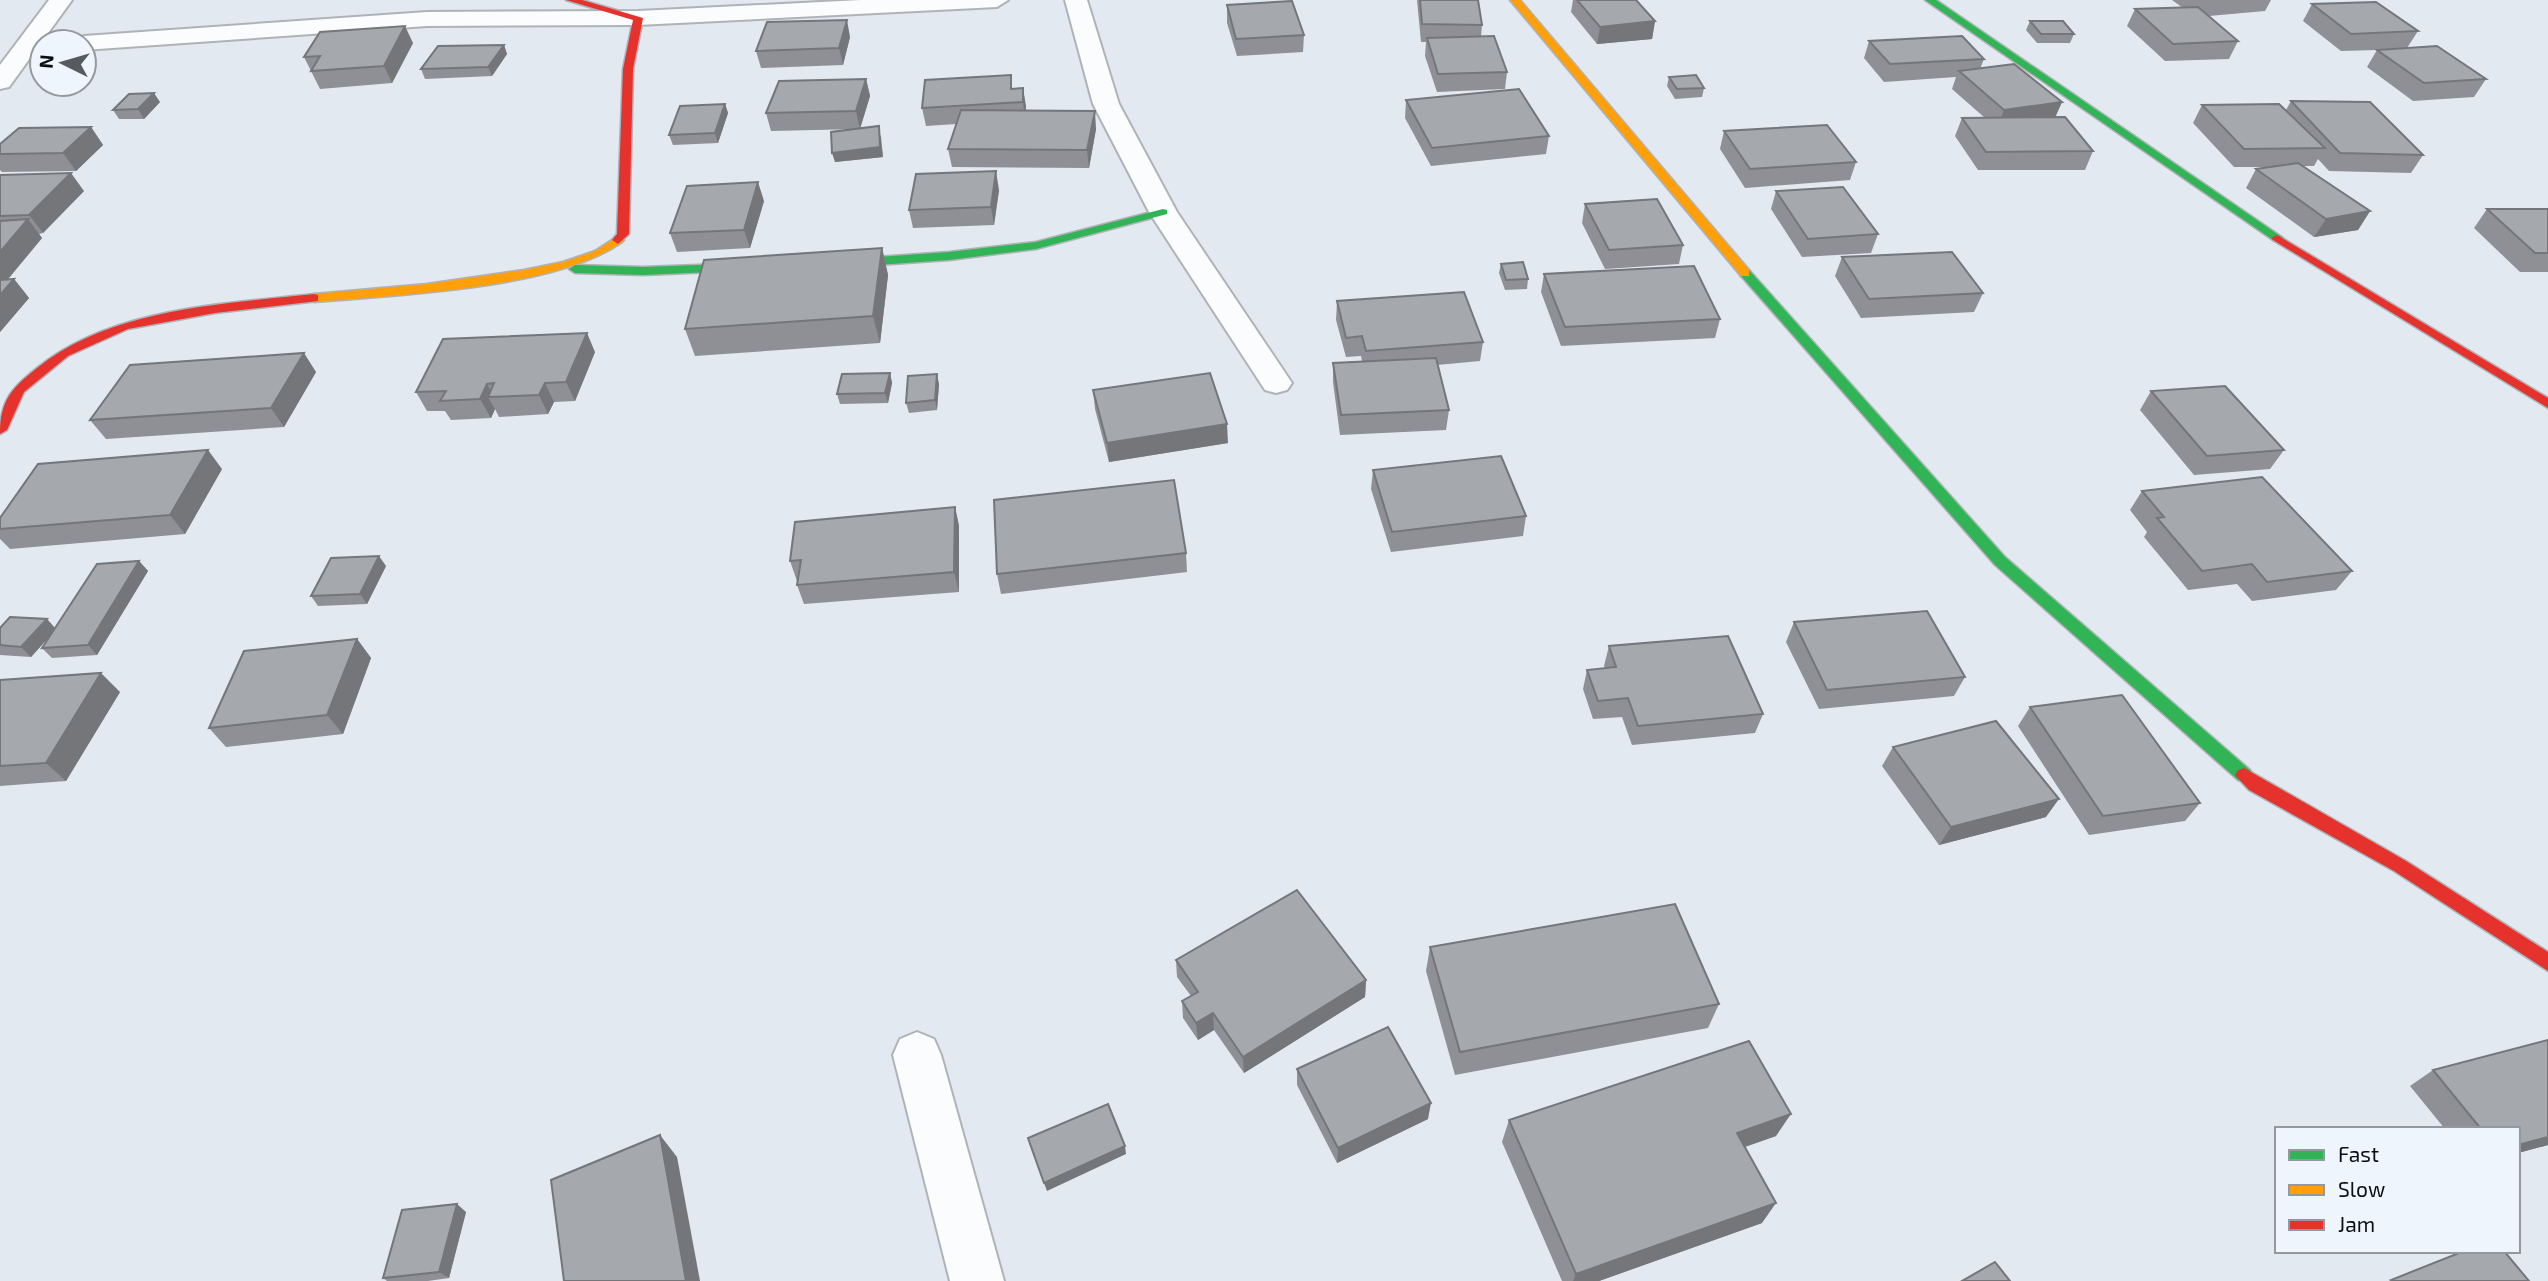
<svg xmlns="http://www.w3.org/2000/svg" width="2548" height="1281" font-family="'Exo 2',sans-serif">
<rect width="100%" height="100%" fill="#e3e9f0"/>
<g fill="none" stroke-linecap="round" stroke-linejoin="round">
<defs>
<g id="street">
<polygon points="49,0 72,0 9,87 0,89 0,65"/>
<polygon points="861,0 1008,0 997,7 638,25 427,26 84,50 84,42 73,42 84,36 427,12 638,11"/>
<polygon points="1065,0 1087,0 1119,104 1177,212 1292,383 1287,390 1276,393 1265,390 1149,212 1093,104"/>
<polygon points="917,1032 934,1039 941,1055 1004,1281 950,1281 893,1055 900,1039"/>
</g>
<g id="fast">
<polygon points="1925,0 1936,0 2283,238 2277,241 2273,240"/>
<polygon points="1163,209 1167,210 1167,214 1036,249 949,260 834,268 828,264 834,260 949,252 1036,242"/>
<polygon points="753,263 757,264 757,270 643,275 575,273 569,269 575,265 643,267"/>
<polygon points="1745,269 1749,270 2005,557 2250,770 2253,775 2250,780 2244,782 2238,780 1995,565 1741,276 1739,273"/>
</g>
<g id="slow">
<polygon points="1510,0 1520,0 1749,270 1749,276 1741,276"/>
<path d="M618,236l6,4 -2,2c-66,47 -225,53 -308,60l-6,-4 6,-4 113,-10 97,-14 39,-8 32,-11z"/>
</g>
<g id="jam">
<polygon points="566,0 582,0 643,18 633,69 629,234 618,244 612,240 617,234 623,69 633,20"/>
<polygon points="2277,235 2548,398 2548,408 2273,240 2271,238"/>
<path d="M314,294l4,1v6l-103,12 -87,16 -60,27 -44,36 -17,38 -7,4c0,-34 12,-46 37,-66 74,-60 186,-64 277,-74z"/>
<polygon points="2244,768 2406,861 2548,952 2548,971 2394,871 2249,790 2235,775 2238,770"/>
</g>
</defs>
<use href="#street" stroke="#afb3b8" stroke-width="4"/>
<use href="#fast" stroke="#afb3b8" stroke-width="3"/>
<use href="#slow" stroke="#afb3b8" stroke-width="3"/>
<use href="#jam" stroke="#afb3b8" stroke-width="3"/>
<use href="#street" fill="#fbfcfd" fill-rule="evenodd"/>
<use href="#fast" fill="#30b455" fill-rule="evenodd"/>
<use href="#slow" fill="#ff9f0a" fill-rule="evenodd"/>
<use href="#jam" fill="#e5322d" fill-rule="evenodd"/>
</g>
<g fill="#8e9095">
<polygon points="1417,0 1478,0 1482,25 1481,37 1507,72 1505,89 1437,92 1425,56 1426,42 1421,42"/>
<polygon points="1573,0 1636,0 1655,21 1652,39 1597,44 1571,12"/>
<polygon points="2172,0 2271,0 2265,11 2209,16 2238,41 2229,59 2165,61 2127,26 2135,9 2183,8"/>
<polygon points="2312,4 2418,31 2407,48 2486,79 2474,97 2413,101 2367,67 2377,50 2341,51 2303,21"/>
<polygon points="1227,5 1304,35 1303,52 1237,56 1227,23"/>
<polygon points="2030,21 2074,34 2070,43 2037,43 2026,30"/>
<polygon points="850,37 843,65 761,68 756,51"/>
<polygon points="1869,41 1984,59 1980,69 2062,102 2055,117 2093,151 2085,170 1978,170 1955,136 1962,118 1985,118 1952,89 1956,77 1884,82 1864,58"/>
<polygon points="413,43 392,83 320,89 304,57"/>
<polygon points="504,45 507,54 492,76 425,79 421,69"/>
<polygon points="1669,77 1704,88 1702,97 1675,99 1667,86"/>
<polygon points="866,79 870,96 860,128 881,136 883,157 835,162 860,129 771,131 766,113"/>
<polygon points="1013,88 1023,88 1026,110 1096,129 1089,168 952,167 948,149 956,124 926,126 922,108"/>
<polygon points="1406,100 1549,136 1546,154 1431,166 1405,118"/>
<polygon points="2291,101 2423,155 2411,173 2329,171 2318,159 2314,166 2304,166 2370,211 2358,230 2314,237 2246,188 2256,169 2272,167 2234,167 2193,123 2202,105 2286,110"/>
<polygon points="160,102 144,119 119,119 113,110"/>
<polygon points="725,104 728,113 718,143 673,145 669,135"/>
<polygon points="91,127 103,145 76,171 2,172 0,170 0,144"/>
<polygon points="1724,131 1856,162 1850,180 1745,188 1720,149"/>
<polygon points="0,175 84,191 43,233 39,234 42,238 7,280 14,279 29,298 0,332"/>
<polygon points="999,190 994,225 913,228 909,210"/>
<polygon points="1776,191 1878,234 1871,253 1802,257 1771,209"/>
<polygon points="764,201 750,248 677,252 670,233"/>
<polygon points="1585,204 1683,245 1679,264 1605,269 1582,223"/>
<polygon points="2487,209 2548,209 2548,272 2520,272 2474,228"/>
<polygon points="882,248 888,275 880,343 695,356 685,329"/>
<polygon points="1842,257 1983,293 1974,312 1861,318 1835,276"/>
<polygon points="1501,264 1528,279 1527,289 1505,290 1499,273"/>
<polygon points="1544,274 1720,319 1715,338 1561,346 1541,292"/>
<polygon points="1337,301 1483,342 1480,361 1437,365 1449,410 1446,430 1340,435 1333,382 1333,363 1362,361 1361,356 1346,357 1336,320"/>
<polygon points="595,352 575,401 554,402 548,414 499,417 495,409 491,418 451,420 445,411 427,411 416,392"/>
<polygon points="316,372 284,427 106,439 90,420"/>
<polygon points="890,373 892,383 888,403 840,404 837,394"/>
<polygon points="939,384 937,410 909,413 906,403"/>
<polygon points="1093,390 1228,443 1109,462 1095,409"/>
<polygon points="2151,391 2284,450 2270,469 2194,475 2140,410"/>
<polygon points="222,469 185,534 10,549 0,539 0,518"/>
<polygon points="1373,470 1526,516 1523,536 1391,552 1371,489"/>
<polygon points="2142,491 2352,571 2336,590 2252,601 2237,584 2188,590 2144,537 2147,532 2130,510"/>
<polygon points="955,507 959,526 959,592 804,604 797,585 798,580 797,581 790,561"/>
<polygon points="1186,553 1187,572 1001,594 997,574"/>
<polygon points="139,561 148,571 97,655 52,658 42,648 52,634 31,657 0,655 0,628 55,628"/>
<polygon points="386,566 367,604 318,606 311,596"/>
<polygon points="1794,622 1965,677 1954,696 1819,709 1786,642"/>
<polygon points="357,639 371,658 343,734 226,747 209,728"/>
<polygon points="1609,646 1763,714 1755,733 1632,745 1622,717 1593,719 1583,689 1587,670 1605,668 1604,666"/>
<polygon points="0,680 120,692 66,781 0,786"/>
<polygon points="2030,707 2200,803 2185,821 2089,835 2018,726"/>
<polygon points="1893,747 2046,817 1939,845 1882,766"/>
<polygon points="1430,947 1719,1004 1708,1028 1455,1075 1426,971"/>
<polygon points="1176,960 1366,980 1365,997 1244,1073 1214,1030 1198,1040 1183,1018 1182,1001 1191,996 1177,977"/>
<polygon points="1297,1069 1428,1119 1337,1163 1297,1085"/>
<polygon points="2433,1070 2548,1145 2518,1153 2518,1129 2445,1129 2410,1086"/>
<polygon points="1509,1120 1776,1136 1745,1147 1762,1223 1599,1281 1562,1281 1502,1142"/>
<polygon points="466,1212 449,1278 428,1281 387,1281 383,1278"/>
</g>
<g fill="#747679">
<polygon points="847,20 850,37 843,65 839,48"/>
<polygon points="1655,21 1652,39 1597,44 1600,27"/>
<polygon points="405,26 413,43 392,83 384,66"/>
<polygon points="504,45 507,54 492,76 488,67"/>
<polygon points="866,79 870,96 860,129 856,111"/>
<polygon points="1023,88 1026,106 1025,120 1023,102"/>
<polygon points="154,93 160,102 144,119 138,109"/>
<polygon points="2062,102 2054,120 1997,128 2004,110"/>
<polygon points="725,104 728,113 718,143 715,133"/>
<polygon points="1095,111 1096,129 1089,168 1087,150"/>
<polygon points="879,126 883,157 835,162 832,153"/>
<polygon points="91,127 103,145 76,171 63,153"/>
<polygon points="996,171 999,190 994,225 991,207"/>
<polygon points="71,173 84,191 43,233 29,215"/>
<polygon points="758,182 764,201 750,248 744,230"/>
<polygon points="2370,211 2358,230 2314,237 2326,219"/>
<polygon points="28,219 42,238 4,284 0,279 0,252"/>
<polygon points="882,248 888,275 880,343 873,316"/>
<polygon points="14,279 29,298 0,332 0,295"/>
<polygon points="587,333 595,352 575,401 566,382"/>
<polygon points="304,353 316,372 284,427 271,408"/>
<polygon points="890,373 892,383 888,403 885,393"/>
<polygon points="937,374 939,384 937,410 935,400"/>
<polygon points="545,383 554,402 548,414 539,395"/>
<polygon points="487,384 494,397 488,397 495,409 491,418 480,399"/>
<polygon points="1227,424 1228,443 1109,462 1107,443"/>
<polygon points="208,450 222,469 185,534 170,515"/>
<polygon points="955,507 959,526 959,592 954,572"/>
<polygon points="379,556 386,566 367,604 360,594"/>
<polygon points="139,561 148,571 97,655 88,645"/>
<polygon points="47,619 56,629 31,657 21,647"/>
<polygon points="357,639 371,658 343,734 327,715"/>
<polygon points="101,673 120,692 66,781 46,763"/>
<polygon points="2059,799 2046,817 1939,845 1951,827"/>
<polygon points="1366,980 1365,997 1244,1073 1243,1057"/>
<polygon points="1213,1013 1214,1030 1198,1040 1196,1023"/>
<polygon points="1431,1103 1428,1119 1337,1163 1338,1148"/>
<polygon points="1791,1114 1776,1136 1724,1154 1737,1133"/>
<polygon points="660,1135 677,1157 700,1281 686,1281"/>
<polygon points="2548,1137 2548,1145 2518,1153 2518,1145"/>
<polygon points="1125,1146 1126,1154 1047,1191 1044,1183"/>
<polygon points="1776,1203 1762,1223 1599,1281 1573,1281 1576,1274"/>
<polygon points="457,1204 466,1212 449,1278 439,1272"/>
</g>
<g fill="#a5a8ad" stroke="#747679" stroke-width="2">
<polygon points="1420,0 1478,0 1482,25 1422,24"/>
<polygon points="1577,0 1636,0 1655,21 1600,27"/>
<polygon points="1292,1 1304,35 1236,39 1227,5"/>
<polygon points="2376,2 2418,31 2351,34 2312,4"/>
<polygon points="2198,7 2238,41 2173,44 2135,9"/>
<polygon points="847,20 839,48 756,51 767,22"/>
<polygon points="2030,21 2063,21 2074,34 2041,34"/>
<polygon points="405,26 384,66 311,71 320,56 304,57 320,32"/>
<polygon points="1494,36 1507,72 1438,74 1427,38"/>
<polygon points="1962,36 1984,59 1890,64 1869,41"/>
<polygon points="504,45 488,67 421,69 438,46"/>
<polygon points="2437,46 2486,79 2424,83 2377,50"/>
<polygon points="2014,64 2062,102 2004,110 1959,71"/>
<polygon points="1011,75 1011,89 1023,88 1023,102 922,108 925,80"/>
<polygon points="1696,75 1704,88 1677,89 1669,77"/>
<polygon points="866,79 856,111 766,113 779,81"/>
<polygon points="1519,89 1549,136 1432,148 1406,100"/>
<polygon points="154,93 138,109 113,110 129,94"/>
<polygon points="2291,101 2370,102 2423,155 2340,153"/>
<polygon points="725,104 715,133 669,135 680,106"/>
<polygon points="2279,104 2325,148 2244,149 2202,105"/>
<polygon points="961,110 1095,111 1087,150 948,149"/>
<polygon points="2065,117 2093,151 1986,152 1962,118"/>
<polygon points="1827,125 1856,162 1750,169 1724,131"/>
<polygon points="879,126 880,147 832,153 831,132"/>
<polygon points="91,127 63,153 0,154 0,144 19,128"/>
<polygon points="2298,163 2370,211 2326,219 2256,169"/>
<polygon points="996,171 991,207 909,210 916,174"/>
<polygon points="71,173 29,215 0,216 0,175"/>
<polygon points="758,182 744,230 670,233 687,186"/>
<polygon points="1843,187 1878,234 1808,239 1776,191"/>
<polygon points="1657,199 1683,245 1609,250 1585,204"/>
<polygon points="2487,209 2548,209 2548,253 2535,253"/>
<polygon points="28,219 0,252 0,221"/>
<polygon points="882,248 873,316 685,329 704,260"/>
<polygon points="1952,252 1983,293 1869,299 1842,257"/>
<polygon points="1523,262 1528,279 1506,280 1501,264"/>
<polygon points="1694,266 1720,319 1565,327 1544,274"/>
<polygon points="14,279 0,295 0,280"/>
<polygon points="1464,292 1483,342 1366,351 1362,336 1346,338 1337,301"/>
<polygon points="587,333 566,382 545,383 539,395 488,397 494,383 487,384 480,399 440,401 446,391 416,392 443,339"/>
<polygon points="304,353 271,408 90,420 130,365"/>
<polygon points="1436,358 1449,410 1341,415 1333,363"/>
<polygon points="890,373 885,393 837,394 842,374"/>
<polygon points="1210,373 1227,424 1107,443 1093,390"/>
<polygon points="937,374 935,400 906,403 908,376"/>
<polygon points="2225,386 2284,450 2207,456 2151,391"/>
<polygon points="208,450 170,515 0,529 0,518 38,464"/>
<polygon points="1501,456 1526,516 1392,532 1373,470"/>
<polygon points="2262,477 2352,571 2267,582 2252,564 2202,571 2157,518 2164,517 2142,491"/>
<polygon points="1174,480 1186,553 997,574 994,500"/>
<polygon points="955,507 954,572 797,585 801,560 790,561 795,522"/>
<polygon points="379,556 360,594 311,596 331,558"/>
<polygon points="139,561 88,645 42,648 97,564"/>
<polygon points="1927,611 1965,677 1827,690 1794,622"/>
<polygon points="10,617 47,619 21,647 0,645 0,628"/>
<polygon points="1728,636 1763,714 1638,726 1628,698 1598,701 1587,670 1616,667 1609,646"/>
<polygon points="357,639 327,715 209,728 244,651"/>
<polygon points="101,673 46,763 0,766 0,680"/>
<polygon points="2122,695 2200,803 2103,816 2030,707"/>
<polygon points="1996,721 2059,799 1951,827 1893,747"/>
<polygon points="1297,890 1366,980 1243,1057 1213,1013 1196,1023 1182,1001 1198,992 1176,960"/>
<polygon points="1675,904 1719,1004 1460,1052 1430,947"/>
<polygon points="1388,1027 1431,1103 1338,1148 1297,1069"/>
<polygon points="2548,1040 2548,1137 2518,1145 2518,1129 2481,1129 2433,1070"/>
<polygon points="1749,1041 1791,1114 1737,1133 1776,1203 1576,1274 1509,1120"/>
<polygon points="1108,1104 1125,1146 1044,1183 1028,1138"/>
<polygon points="660,1135 686,1281 564,1281 551,1180"/>
<polygon points="457,1204 439,1272 383,1278 402,1210"/>
<polygon points="2464,1251 2504,1251 2529,1281 2393,1281 2391,1280"/>
<polygon points="1995,1262 2010,1281 1962,1281"/>
</g>
<rect x="2275" y="1127" width="245" height="126" fill="#eff5fd" stroke="#94999f" stroke-width="2"/>
<rect x="2289" y="1150" width="35" height="10" fill="#30b455" stroke="#94999f" stroke-width="2"/>
<text x="2338" y="1162" font-size="21" fill="#0b0e12">Fast</text>
<rect x="2289" y="1185" width="35" height="10" fill="#ff9f0a" stroke="#94999f" stroke-width="2"/>
<text x="2338" y="1197" font-size="21" fill="#0b0e12">Slow</text>
<rect x="2289" y="1220" width="35" height="10" fill="#e5322d" stroke="#94999f" stroke-width="2"/>
<text x="2338" y="1232" font-size="21" fill="#0b0e12">Jam</text>
<g transform="translate(63 63) rotate(275)"><circle r="33" fill="#eff5fd" stroke="#94999f" stroke-width="2"/>
<path d="M0-5L12 26L0 18L-12 26Z" fill="#575b60"/>
<text y="-10" font-size="19" font-weight="bold" text-anchor="middle" fill="#0b0e12">N</text>
</g>
</svg>
